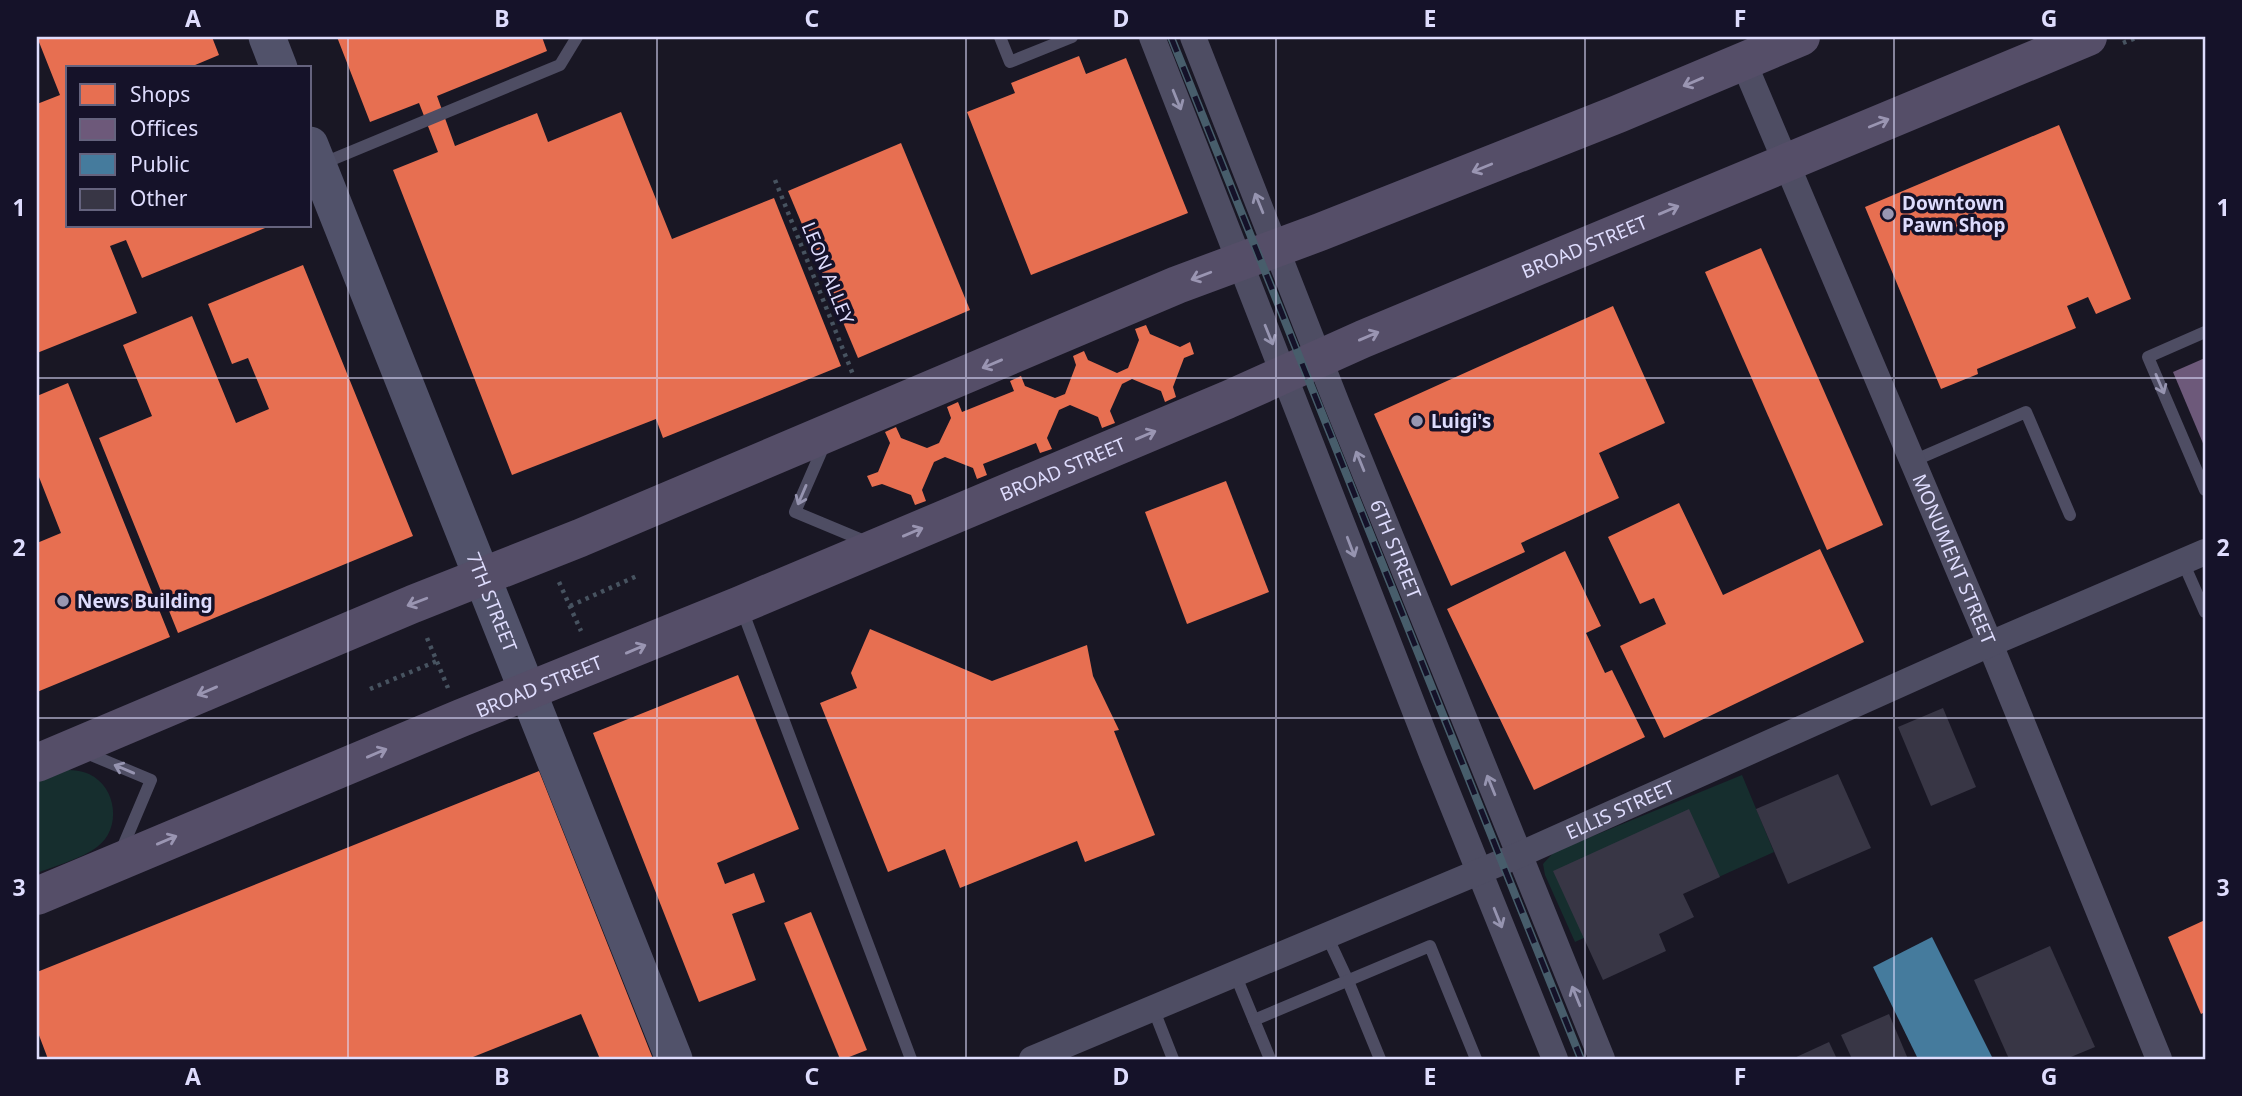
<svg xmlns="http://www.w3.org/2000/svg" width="2242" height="1096" font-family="'Noto Sans',sans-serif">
<rect width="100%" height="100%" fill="#191724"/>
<g fill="#162e2e">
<path d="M62,770c9,0 18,0 27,4 28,13 33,55 8,73 -12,10 -44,20 -60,26v-92z"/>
<polygon points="1742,775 1774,852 1575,942 1545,875 1543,864 1554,852"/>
</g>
<g fill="#e76f51">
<polygon points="37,37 212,37 219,55 188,68 68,68 68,226 270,226 142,278 126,240 110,246 137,313 37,353 37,104 60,95"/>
<polygon points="337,37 542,37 547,51 437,96 455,146 537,113 548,142 621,112 672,239 774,198 841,366 663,438 656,419 512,475 393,170 438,152 419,103 370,122"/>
<polygon points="1079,56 1086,74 1126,58 1188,213 1031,275 967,112 1015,93 1011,83"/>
<polygon points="2059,125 2131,299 2096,314 2088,297 2067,306 2076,328 1977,369 1978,374 1941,389 1865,207"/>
<polygon points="901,143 970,310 858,358 788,191"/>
<polygon points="1761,248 1883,525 1827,550 1705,272"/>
<polygon points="303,265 413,536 178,633 99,438 152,416 123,345 192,316 236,423 269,409 248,358 232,364 208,304"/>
<polygon points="1613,306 1665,423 1599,453 1619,498 1521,543 1525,552 1451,586 1374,414"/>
<polygon points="1146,325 1150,334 1180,347 1190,342 1194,354 1184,358 1173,387 1176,397 1165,402 1161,391 1132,379 1122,384 1110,411 1115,423 1102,428 1098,417 1070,405 1059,410 1047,438 1052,449 1040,453 1036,443 983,464 987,475 977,479 973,468 945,457 934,462 922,490 926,501 915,505 911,495 882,484 872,487 867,476 878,472 890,443 885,432 896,427 901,438 927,448 939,443 951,418 947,407 958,402 962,412 1014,391 1010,381 1021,376 1025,386 1055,398 1065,394 1076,365 1073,356 1084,351 1088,360 1117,373 1128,368 1139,340 1135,329"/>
<polygon points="68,383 170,637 37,692 37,543 61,533 37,472 37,396"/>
<polygon points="1226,481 1269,592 1187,624 1145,512"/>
<polygon points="1679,503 1723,595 1820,549 1864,642 1664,738 1620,646 1666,624 1654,598 1640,604 1608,537"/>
<polygon points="1565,551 1601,626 1586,633 1605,673 1612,670 1645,737 1534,790 1447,609"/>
<polygon points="870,629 992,681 1087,645 1093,676 1119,730 1114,731 1155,835 1085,862 1077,841 960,888 945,849 888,872 820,703 857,688 851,673"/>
<polygon points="738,675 799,829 717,863 725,884 754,873 765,902 732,914 756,980 699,1002 593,733"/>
<polygon points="539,771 653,1059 600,1059 581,1014 468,1059 48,1059 37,1030 37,972"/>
<polygon points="811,912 867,1050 844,1059 840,1059 784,923"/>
<polygon points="2205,920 2205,1012 2201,1014 2168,937"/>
</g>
<polygon fill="#6d597a" points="2205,358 2205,448 2173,372"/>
<polygon fill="#457b9d" points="1932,937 1993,1059 1918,1059 1873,967"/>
<g fill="#383645">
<polygon points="1943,708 1976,787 1931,806 1898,727"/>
<polygon points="1838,774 1871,848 1788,884 1756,809"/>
<polygon points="1689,809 1720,877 1683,894 1694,917 1659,934 1666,951 1603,980 1553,871"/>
<polygon points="2050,946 2095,1047 2066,1059 2009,1059 1974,980"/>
<polygon points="1889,1014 1908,1059 1852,1059 1841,1035"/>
<polygon points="1829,1042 1837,1059 1792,1059"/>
</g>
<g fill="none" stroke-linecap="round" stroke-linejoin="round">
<g stroke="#475360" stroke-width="4.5" stroke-dasharray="3.5 5" stroke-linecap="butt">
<polyline points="2123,43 2138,37"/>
<polyline points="775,180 854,377"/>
<polyline points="559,582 581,631"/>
<polyline points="570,606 639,575"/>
<polyline points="427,638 448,688"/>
<polyline points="370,689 437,661"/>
</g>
<g stroke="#4e4d63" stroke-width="12">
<polyline points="1000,37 1010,62 1072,37"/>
<polyline points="319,165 560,65 577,37"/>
<polyline points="2205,332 2148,357 2205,490"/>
<polyline points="825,443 795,512 867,542"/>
<polyline points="1913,461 2026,412 2070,515"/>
<polyline points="2183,562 2205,612"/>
<polyline points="741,607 911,1059"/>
<polyline points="84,752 151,780 121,851"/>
<polyline points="1327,936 1348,981 1380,1059"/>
<polyline points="1235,974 1270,1059"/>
<polyline points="1153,1008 1173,1059"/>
<polyline points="1254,1020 1430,946 1476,1059"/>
</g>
<g stroke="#4e4d63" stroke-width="26">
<polyline points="1152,37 1433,757 1555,1059"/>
<path id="s1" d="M1193,37l144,367 265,655"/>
<path id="s2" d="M1743,61l247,583 169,415"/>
<path id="s3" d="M1032,1059l487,-204 471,-211 215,-92"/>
</g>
<g stroke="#51526a" stroke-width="37">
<polyline points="267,37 279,68"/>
<path id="s4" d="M310,145l364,914"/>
</g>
<g stroke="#554e68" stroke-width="38">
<polyline points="37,763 413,604 580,538 1177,285 1320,232 1618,114 1801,37"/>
<path id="s5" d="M37,896l424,-178 279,-113 487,-205 136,-61 725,-302"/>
</g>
<defs>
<polyline id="rail" points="1171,37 1581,1059"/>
</defs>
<use href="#rail" stroke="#475d6b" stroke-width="8"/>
<use href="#rail" stroke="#151229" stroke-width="5" stroke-dasharray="16" stroke-linecap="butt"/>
</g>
<defs><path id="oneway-shaft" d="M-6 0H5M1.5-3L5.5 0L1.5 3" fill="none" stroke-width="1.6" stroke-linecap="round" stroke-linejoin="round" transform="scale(1.75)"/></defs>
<g stroke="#9a95b2">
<use href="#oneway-shaft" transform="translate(1693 82) rotate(157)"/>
<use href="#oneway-shaft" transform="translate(1879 123) rotate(-22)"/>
<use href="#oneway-shaft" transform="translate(1482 168) rotate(158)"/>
<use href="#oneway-shaft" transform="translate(1669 210) rotate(-23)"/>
<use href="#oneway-shaft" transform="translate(1201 276) rotate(159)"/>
<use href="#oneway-shaft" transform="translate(1369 336) rotate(-23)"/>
<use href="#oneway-shaft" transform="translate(992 364) rotate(157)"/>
<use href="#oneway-shaft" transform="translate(1146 435) rotate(-23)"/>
<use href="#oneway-shaft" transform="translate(913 532) rotate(-23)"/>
<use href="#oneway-shaft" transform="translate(417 602) rotate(159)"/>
<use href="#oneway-shaft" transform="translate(636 649) rotate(-23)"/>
<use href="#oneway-shaft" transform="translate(207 691) rotate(157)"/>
<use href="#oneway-shaft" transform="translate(377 753) rotate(-23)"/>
<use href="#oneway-shaft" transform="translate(167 840) rotate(-23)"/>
</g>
<g stroke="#9694b0">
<use href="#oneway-shaft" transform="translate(1177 100) rotate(68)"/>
<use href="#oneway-shaft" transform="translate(1259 203) rotate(-112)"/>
<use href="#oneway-shaft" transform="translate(1269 335) rotate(68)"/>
<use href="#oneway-shaft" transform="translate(2160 384) rotate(67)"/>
<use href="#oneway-shaft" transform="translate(1360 461) rotate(-112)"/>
<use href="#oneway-shaft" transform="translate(802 495) rotate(113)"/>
<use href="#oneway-shaft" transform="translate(1351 547) rotate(69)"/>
<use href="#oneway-shaft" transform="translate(124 769) rotate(-157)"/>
<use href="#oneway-shaft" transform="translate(1491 785) rotate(-112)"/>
<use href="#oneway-shaft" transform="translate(1498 918) rotate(68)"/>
<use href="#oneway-shaft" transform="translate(1576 996) rotate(-112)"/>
</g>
<path fill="none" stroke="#dedcfd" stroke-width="2" stroke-opacity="0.55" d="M348,37v1022M657,37v1022M966,37v1022M1276,37v1022M1585,37v1022M1894,37v1022M37,378h2168M37,718h2168"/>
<g fill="#9997b1" stroke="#151229" stroke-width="2.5">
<circle cx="1888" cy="214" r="7"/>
<circle cx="1417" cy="421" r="7"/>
<circle cx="63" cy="601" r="7"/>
</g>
<g text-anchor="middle" stroke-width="7" stroke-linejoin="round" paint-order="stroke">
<g font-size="19" font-weight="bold" fill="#dedcfd" stroke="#151229" text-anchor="start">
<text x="1902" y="210">Downtown<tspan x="1902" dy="22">Pawn Shop</tspan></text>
<text x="1431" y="428">Luigi's</text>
<text x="77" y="608">News Building</text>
</g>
<g font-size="19" fill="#dedcfd" stroke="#151229">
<text dy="7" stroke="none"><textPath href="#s5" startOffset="1678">BROAD STREET</textPath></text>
<text transform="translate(828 273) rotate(68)" y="7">LEON ALLEY</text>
<text dy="7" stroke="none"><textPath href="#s5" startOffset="1111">BROAD STREET</textPath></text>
<text dy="7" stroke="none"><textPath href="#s1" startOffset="551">6TH STREET</textPath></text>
<text dy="7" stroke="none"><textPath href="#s2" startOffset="541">MONUMENT STREET</textPath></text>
<text dy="7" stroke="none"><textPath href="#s4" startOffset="492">7TH STREET</textPath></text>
<text dy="7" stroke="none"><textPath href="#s5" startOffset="544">BROAD STREET</textPath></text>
<text dy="7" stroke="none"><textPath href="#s3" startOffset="639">ELLIS STREET</textPath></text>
</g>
</g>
<rect width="2242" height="1096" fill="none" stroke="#151229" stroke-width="77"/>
<rect x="66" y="66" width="245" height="161" fill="#151229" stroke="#65637e" stroke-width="2"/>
<rect x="80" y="84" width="35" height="21" fill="#e76f51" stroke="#65637e" stroke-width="2"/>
<text x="130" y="102" font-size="21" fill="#dedcfd">Shops</text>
<rect x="80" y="119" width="35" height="21" fill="#6d597a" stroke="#65637e" stroke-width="2"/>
<text x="130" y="136" font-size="21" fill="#dedcfd">Offices</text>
<rect x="80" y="154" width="35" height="21" fill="#457b9d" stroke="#65637e" stroke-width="2"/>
<text x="130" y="172" font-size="21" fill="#dedcfd">Public</text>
<rect x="80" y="189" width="35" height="21" fill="#383645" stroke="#65637e" stroke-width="2"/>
<text x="130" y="206" font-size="21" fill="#dedcfd">Other</text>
<rect x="38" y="38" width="2166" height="1020" fill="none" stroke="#dedcfd" stroke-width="2.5"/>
<g font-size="23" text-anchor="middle" font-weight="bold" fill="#dedcfd">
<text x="193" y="27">A</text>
<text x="502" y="27">B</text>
<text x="812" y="27">C</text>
<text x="1121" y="27">D</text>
<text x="1430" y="27">E</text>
<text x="1740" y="27">F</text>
<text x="2049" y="27">G</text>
<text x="19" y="216">1</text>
<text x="2223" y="216">1</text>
<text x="19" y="556">2</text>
<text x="2223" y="556">2</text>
<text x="19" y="896">3</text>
<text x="2223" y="896">3</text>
<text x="193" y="1085">A</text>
<text x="502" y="1085">B</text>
<text x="812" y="1085">C</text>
<text x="1121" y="1085">D</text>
<text x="1430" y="1085">E</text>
<text x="1740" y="1085">F</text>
<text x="2049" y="1085">G</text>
</g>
</svg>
